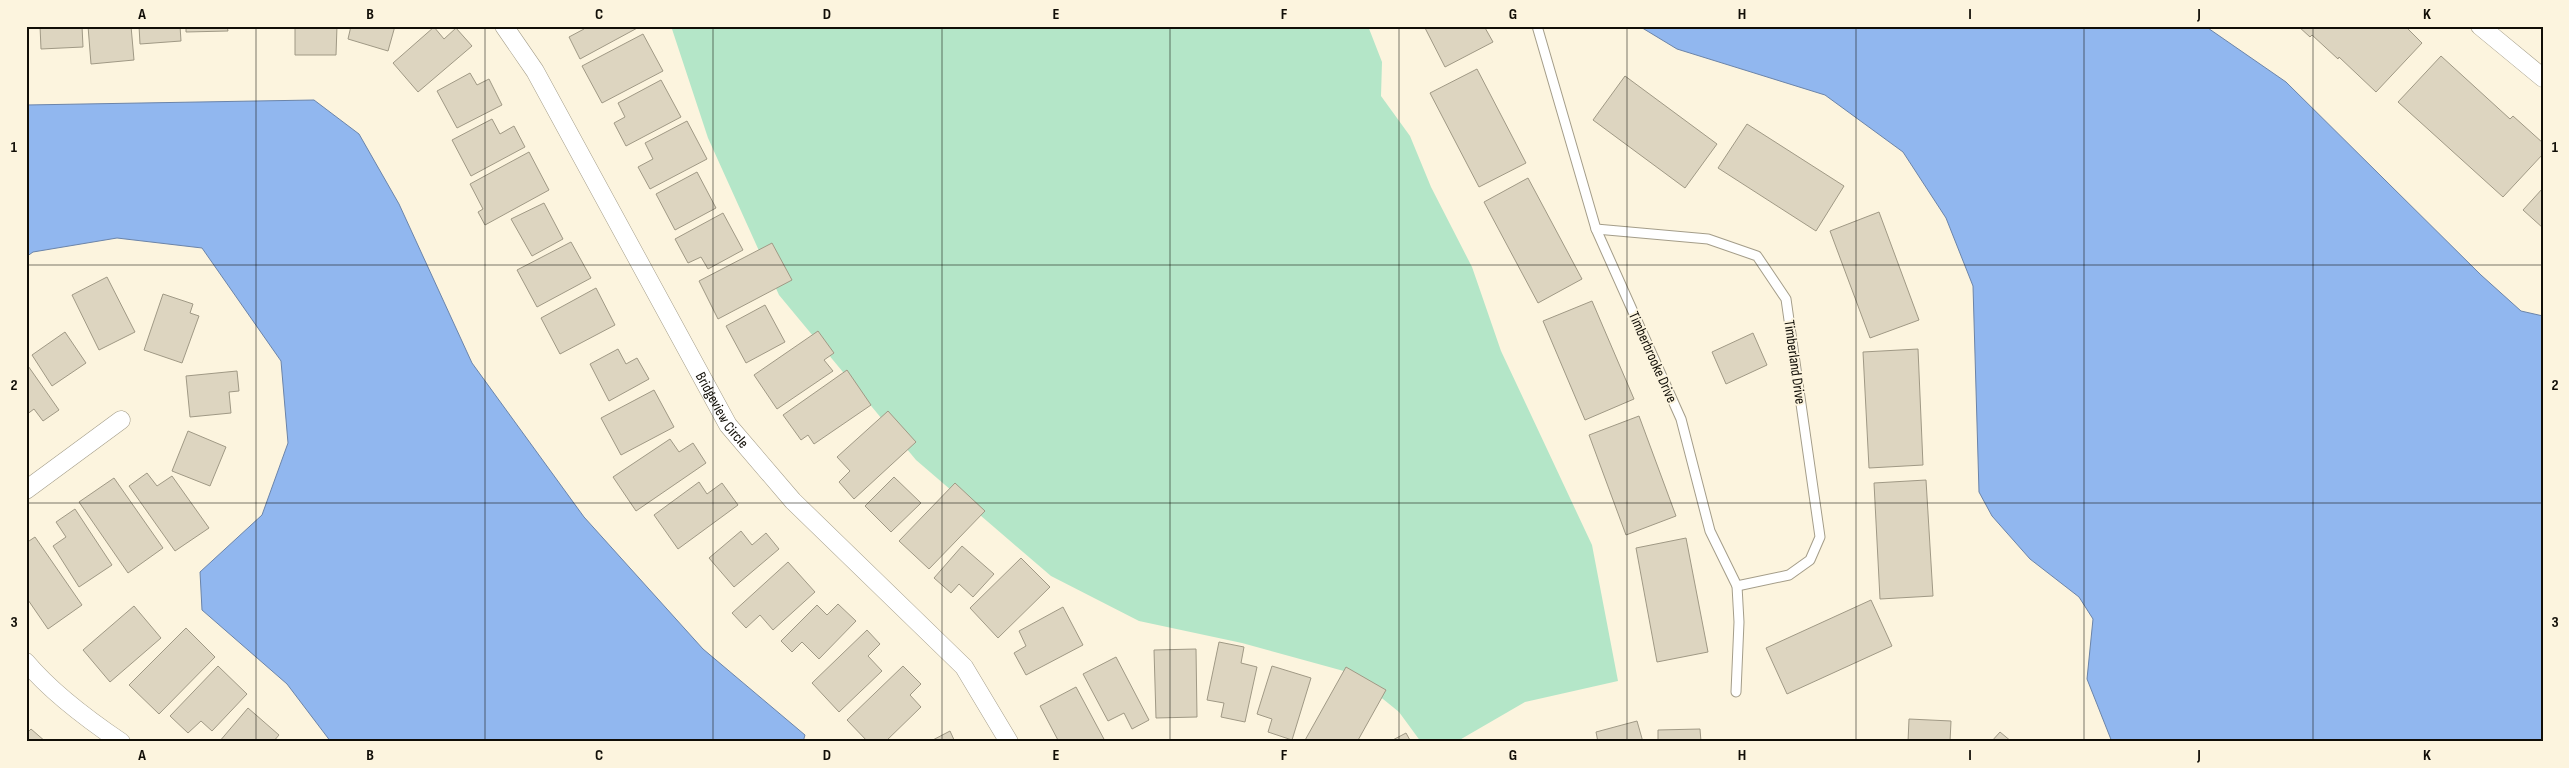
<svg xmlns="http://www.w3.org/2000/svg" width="2569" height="768" font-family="'Sofia Sans Condensed',sans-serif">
<rect width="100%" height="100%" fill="#fcf4de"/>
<polygon fill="#b4e6c8" points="671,26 1368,26 1382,62 1381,96 1410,136 1431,187 1472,267 1501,351 1592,545 1618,681 1525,702 1456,742 1421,742 1399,712 1351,673 1242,643 1139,621 1051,576 916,460 779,295 708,138"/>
<g fill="#91b7ef" stroke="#6b84a9">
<polygon points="1639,26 2205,26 2286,82 2481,275 2521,311 2543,316 2543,742 2112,742 2087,679 2093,619 2079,597 2030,559 1992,516 1979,492 1973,286 1946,218 1903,152 1825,95 1677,49"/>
<polygon points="314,100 359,134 399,204 472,363 584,517 703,649 805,735 803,742 331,742 287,684 202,610 200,572 262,515 288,443 281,361 202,248 117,238 33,252 26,257 26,105"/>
</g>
<g fill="#ddd5c0" stroke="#a09985">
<polygon points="40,26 82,26 83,47 41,49"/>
<polygon points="88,26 131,26 134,60 91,64"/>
<polygon points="139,26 180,26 181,41 140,44"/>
<polygon points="186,26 227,26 228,31 186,32"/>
<polygon points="295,26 337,26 336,55 295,55"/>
<polygon points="351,26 395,26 388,51 348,39"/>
<polygon points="583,26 641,26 580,59 569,37 584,29"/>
<polygon points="1424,26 1484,26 1493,42 1445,67"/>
<polygon points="2298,26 2405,26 2422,43 2376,92 2339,57 2338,59 2312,35 2310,37"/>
<polygon points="434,27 444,39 456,28 472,46 418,92 393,63"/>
<polygon points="643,34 663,71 602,103 582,66"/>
<polygon points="2441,56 2510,119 2513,116 2543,143 2543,154 2503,197 2398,102"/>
<polygon points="1477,69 1526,163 1479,187 1430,93"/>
<polygon points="470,73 477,85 489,79 502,105 457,128 437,91"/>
<polygon points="1625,76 1717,144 1685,188 1593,120"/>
<polygon points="661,80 681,117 626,146 614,123 625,117 618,103"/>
<polygon points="492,119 500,134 514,126 525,147 471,176 452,140"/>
<polygon points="687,121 707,159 650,189 638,167 653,159 645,143"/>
<polygon points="1747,124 1844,186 1816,231 1718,168"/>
<polygon points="529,152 549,190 485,225 478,212 483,209 470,184"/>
<polygon points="697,172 716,208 675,230 656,194"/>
<polygon points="1528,178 1582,279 1538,303 1484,202"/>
<polygon points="2543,188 2543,228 2523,210"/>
<polygon points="544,203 563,239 532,256 511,219"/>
<polygon points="1879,212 1919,320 1870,338 1830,231"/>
<polygon points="723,213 743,250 708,269 701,257 688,263 675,239"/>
<polygon points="571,242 591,278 537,307 517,270"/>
<polygon points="772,243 792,280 718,319 699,281"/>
<polygon points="107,277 135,332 99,350 72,295"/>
<polygon points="596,288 615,325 560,354 541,318"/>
<polygon points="163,294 193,304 190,313 199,316 182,363 144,350"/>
<polygon points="1592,301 1634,399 1585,420 1543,321"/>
<polygon points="765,305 785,342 746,363 726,326"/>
<polygon points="818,331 834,353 824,360 833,371 777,409 754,375"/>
<polygon points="65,332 86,363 52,386 32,355"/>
<polygon points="1753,333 1767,365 1726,384 1712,352"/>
<polygon points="618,349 626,364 637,358 649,379 609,401 590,364"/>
<polygon points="1918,349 1923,465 1869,468 1863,352"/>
<polygon points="26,363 59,410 43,421 34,409 26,415"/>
<polygon points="847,370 871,405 814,444 808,435 801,440 783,415"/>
<polygon points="237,371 239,391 229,392 231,413 190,417 186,376"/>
<polygon points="654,390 674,427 621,455 601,418"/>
<polygon points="888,411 916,442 854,499 839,482 850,471 837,457"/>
<polygon points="1639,416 1676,516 1626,535 1589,435"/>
<polygon points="188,431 226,447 210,486 172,471"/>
<polygon points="670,439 679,452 693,443 706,463 636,511 613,477"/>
<polygon points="147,473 157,486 172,476 209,528 175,551 129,486"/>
<polygon points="894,477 921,503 891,532 865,506"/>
<polygon points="114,478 163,548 128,573 79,502"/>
<polygon points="1926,480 1933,596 1880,599 1874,483"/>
<polygon points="699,482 707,494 722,483 738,505 678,549 654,515"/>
<polygon points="955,483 985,511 929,569 899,541"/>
<polygon points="75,509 112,565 79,587 53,546 66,537 56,522"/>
<polygon points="741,531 752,545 766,533 779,549 734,587 709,558"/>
<polygon points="35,537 82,605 48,629 26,597 26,543"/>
<polygon points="1686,538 1708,652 1657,662 1636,548"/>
<polygon points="962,546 994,574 973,597 959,584 951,593 934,578"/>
<polygon points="1021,558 1050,587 998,638 970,608"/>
<polygon points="788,562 815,592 773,630 760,615 746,628 732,613"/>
<polygon points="1871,600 1892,646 1787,694 1766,648"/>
<polygon points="838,604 856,621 819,659 802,642 792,652 781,641 817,605 827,615"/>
<polygon points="134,606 161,638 110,682 83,650"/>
<polygon points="1063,607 1083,645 1026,675 1014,653 1026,646 1019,631"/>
<polygon points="186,628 215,657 159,714 129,685"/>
<polygon points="867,630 880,644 868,656 882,671 839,712 812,683"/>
<polygon points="1219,642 1244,647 1241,663 1257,667 1245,722 1221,717 1224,703 1207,700"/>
<polygon points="1196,649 1197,717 1156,718 1154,650"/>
<polygon points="1116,657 1149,720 1132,729 1124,713 1108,721 1083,674"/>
<polygon points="218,666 247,694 212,731 201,721 188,733 170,716"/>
<polygon points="903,666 921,684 910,695 921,707 885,742 868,742 847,720"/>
<polygon points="1272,666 1311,678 1292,740 1268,732 1272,719 1257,714"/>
<polygon points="1346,667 1386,690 1357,742 1304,742"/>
<polygon points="1076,687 1105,741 1104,742 1075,740 1059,742 1040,706"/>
<polygon points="248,708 279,735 273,742 219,742"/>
<polygon points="1909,719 1951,721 1950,742 1908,742"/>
<polygon points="1637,721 1643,742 1598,742 1596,732"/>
<polygon points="31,729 46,742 26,742 26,734"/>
<polygon points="1700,729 1701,742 1658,742 1658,730"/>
<polygon points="950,731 955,742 929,742"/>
<polygon points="2000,732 2012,742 1991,742"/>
<polygon points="1406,733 1411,742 1389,742"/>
</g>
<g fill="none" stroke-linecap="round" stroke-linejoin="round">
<defs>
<g id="service">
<polyline points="1537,26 1596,229 1681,419 1710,531 1737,586 1739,622 1736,692"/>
<polyline points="1596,229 1708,239 1757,256 1786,299 1820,537 1810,560 1789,575 1737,586"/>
</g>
<g id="minor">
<path id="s1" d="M504,26l31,45 193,354 65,76 171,166 45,75"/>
<polyline points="2480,26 2543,78"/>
<polyline points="26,490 121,420"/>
<path d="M26,662c26,31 61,57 95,80"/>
</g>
</defs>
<use href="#service" stroke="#a49d89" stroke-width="11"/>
<use href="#minor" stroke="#a49d89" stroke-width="19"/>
<use href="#service" stroke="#fff" stroke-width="9"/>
<use href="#minor" stroke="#fff" stroke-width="18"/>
</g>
<path fill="none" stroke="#110e07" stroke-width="1" stroke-opacity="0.55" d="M256,26v716M485,26v716M713,26v716M942,26v716M1170,26v716M1399,26v716M1627,26v716M1856,26v716M2084,26v716M2313,26v716M26,265h2517M26,503h2517"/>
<g text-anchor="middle" stroke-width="4" stroke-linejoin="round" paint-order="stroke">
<g font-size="15" fill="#110e07" stroke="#fcf4de">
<text transform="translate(1653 357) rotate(66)" y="5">Timberbrooke Drive</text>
<text transform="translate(1795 362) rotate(82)" y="5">Timberland Drive</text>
<text dy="5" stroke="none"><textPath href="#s1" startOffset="442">Bridgeview Circle</textPath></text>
</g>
</g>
<rect width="2569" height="768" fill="none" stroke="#fcf4de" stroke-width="55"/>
<rect x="28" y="28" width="2514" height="712" fill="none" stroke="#110e07" stroke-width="2"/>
<g font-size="16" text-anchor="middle" font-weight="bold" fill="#110e07">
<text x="142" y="19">A</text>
<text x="370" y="19">B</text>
<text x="599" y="19">C</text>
<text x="827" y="19">D</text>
<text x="1056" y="19">E</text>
<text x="1284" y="19">F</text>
<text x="1513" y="19">G</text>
<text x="1742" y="19">H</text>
<text x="1970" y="19">I</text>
<text x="2199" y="19">J</text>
<text x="2427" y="19">K</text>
<text x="14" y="152">1</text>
<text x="2555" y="152">1</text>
<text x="14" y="390">2</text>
<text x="2555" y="390">2</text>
<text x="14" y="627">3</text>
<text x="2555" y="627">3</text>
<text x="142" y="760">A</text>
<text x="370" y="760">B</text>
<text x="599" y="760">C</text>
<text x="827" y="760">D</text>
<text x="1056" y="760">E</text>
<text x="1284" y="760">F</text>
<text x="1513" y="760">G</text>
<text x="1742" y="760">H</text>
<text x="1970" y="760">I</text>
<text x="2199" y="760">J</text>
<text x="2427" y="760">K</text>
</g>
</svg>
